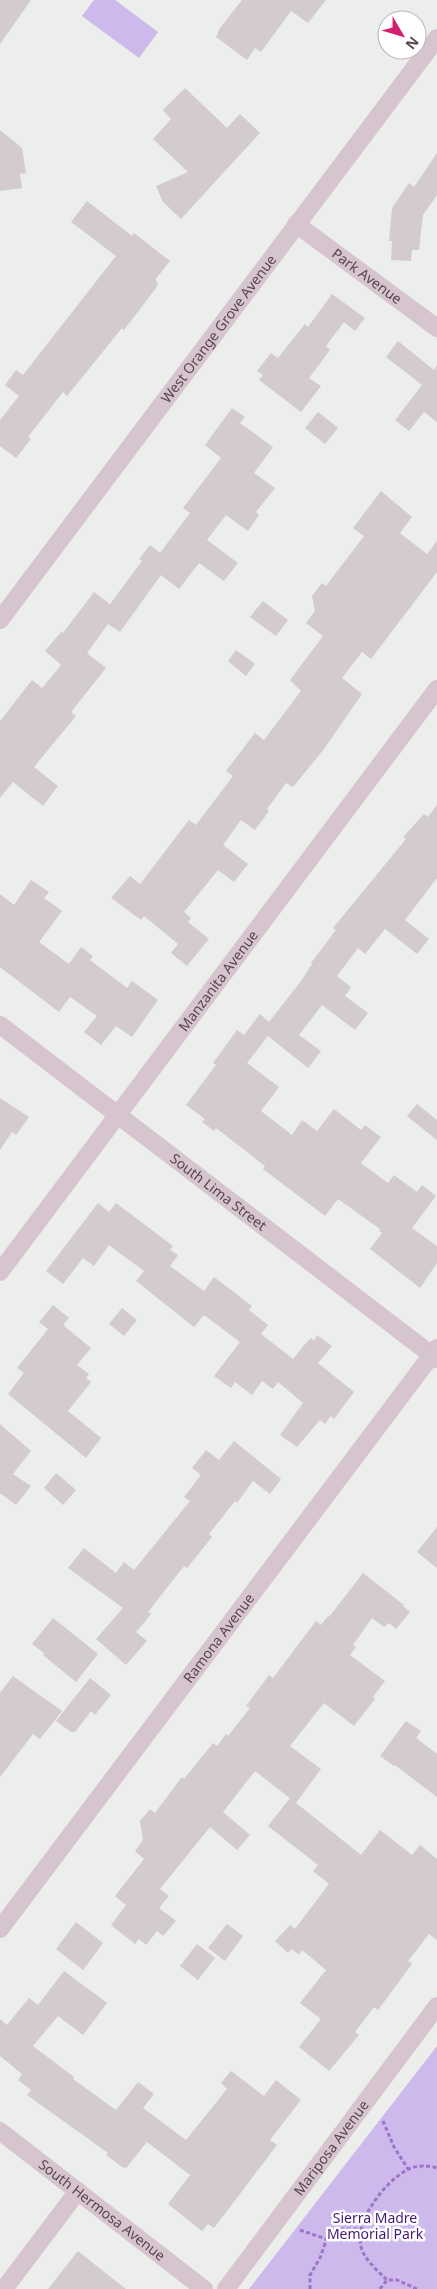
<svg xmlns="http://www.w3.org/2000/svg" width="437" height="2289" font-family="'Noto Sans',sans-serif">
<rect width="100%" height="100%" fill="#ebeeeb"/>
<g fill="#cdb9ec">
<polygon points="94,0 115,0 158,32 139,58 82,16"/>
<polygon points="437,2046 437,2289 249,2289"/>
</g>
<g fill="#d3cbcd">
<polygon points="0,0 31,0 0,44"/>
<polygon points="242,0 326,0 308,23 291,11 261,52 255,48 247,60 216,37 220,28"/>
<polygon points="185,88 227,128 240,114 260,133 181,219 163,202 156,186 188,172 153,139 171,119 163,110"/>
<polygon points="0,130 22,148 26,173 20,174 22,188 0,191"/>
<polygon points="437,153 437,195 423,215 419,250 412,250 411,261 391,260 392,241 389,241 392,208 409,183 414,187"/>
<polygon points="87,201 132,236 134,233 170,261 155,280 158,283 156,288 124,330 122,328 67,396 63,392 28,437 31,439 16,458 0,446 0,420 19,396 5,385 16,370 23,375 116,256 71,222"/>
<polygon points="332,294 365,318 355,331 344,322 326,346 330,350 309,378 321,386 301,412 259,380 263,375 257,371 271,353 278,358 305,324 308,327"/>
<polygon points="398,341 434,370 437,365 437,422 424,412 409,431 395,420 422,385 386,357"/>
<polygon points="232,408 245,417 240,423 273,447 254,473 275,488 256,512 259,515 248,531 226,515 207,540 238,563 224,581 199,563 179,589 161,575 120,632 108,624 87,653 106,668 71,712 76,716 34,767 58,786 43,806 13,782 0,798 0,721 32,680 42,688 61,665 45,651 61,632 63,633 94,592 110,604 142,561 139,559 150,545 160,553 190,513 183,508 221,458 205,445"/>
<polygon points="318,412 338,428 325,444 305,428"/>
<polygon points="381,491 412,517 400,533 427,554 437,541 437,572 371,659 362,652 342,678 362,694 324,749 293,787 286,783 267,809 269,811 255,830 241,820 223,845 248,864 234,882 218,870 184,912 191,918 188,922 209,939 187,966 171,953 178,944 144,916 141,920 111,898 130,876 140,884 189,820 196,825 233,776 226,771 255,733 264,740 301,691 290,680 323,636 306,623 315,611 312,596 322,583 326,586 364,536 353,528"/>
<polygon points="263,601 288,620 276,636 250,617"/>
<polygon points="236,650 255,664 246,676 228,661"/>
<polygon points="437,805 437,878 405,920 429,939 417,954 385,929 365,954 358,948 337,976 351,987 345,996 368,1013 355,1030 322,1005 299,1035 321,1051 308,1068 268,1036 247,1063 279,1087 261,1111 292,1135 302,1120 317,1131 334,1109 361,1130 365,1125 381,1137 361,1163 388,1183 394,1175 417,1192 422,1185 436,1196 412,1228 437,1246 437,1263 420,1288 370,1249 382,1233 379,1231 380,1229 338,1199 325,1216 263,1169 265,1166 216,1128 214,1131 202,1122 205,1119 186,1105 216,1065 213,1063 237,1030 244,1035 260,1014 269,1022 301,981 312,964 311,963 336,930 333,928 406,839 403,837 424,814 428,817"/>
<polygon points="31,880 49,892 44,898 62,911 39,942 69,964 81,947 93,956 90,960 127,988 132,981 158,1000 132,1037 116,1026 101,1045 84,1032 97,1016 70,997 59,1012 0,967 0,894 14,905"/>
<polygon points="0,1098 29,1117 16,1135 12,1132 0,1150"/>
<polygon points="417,1104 437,1120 437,1140 407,1116"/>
<polygon points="98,1203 109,1212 116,1203 173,1246 170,1250 178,1255 170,1266 204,1291 214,1277 252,1306 249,1310 268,1325 261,1334 293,1359 306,1343 311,1338 314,1341 317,1335 332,1346 318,1363 354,1392 334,1419 331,1416 325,1424 320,1420 297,1447 280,1435 303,1403 278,1382 273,1389 262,1381 252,1395 235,1382 231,1388 214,1376 240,1342 204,1315 194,1327 136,1281 144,1271 109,1245 94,1266 83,1258 63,1284 46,1271"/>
<polygon points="53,1305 69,1318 63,1325 91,1348 77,1365 89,1374 86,1378 91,1382 68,1411 101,1438 86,1458 8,1394 24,1373 17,1368 48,1329 39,1322"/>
<polygon points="122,1308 137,1320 124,1336 109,1324"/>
<polygon points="0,1424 31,1451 13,1474 31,1486 16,1505 0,1493"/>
<polygon points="234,1441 281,1479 270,1494 253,1481 237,1503 235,1501 209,1534 212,1537 187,1568 184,1566 148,1612 151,1614 136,1632 147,1641 126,1665 96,1639 123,1608 68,1568 84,1548 116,1573 124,1562 134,1570 190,1501 184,1497 201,1475 192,1468 206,1450 219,1460"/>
<polygon points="56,1473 76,1490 63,1505 44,1488"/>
<polygon points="437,1527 437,1568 417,1552"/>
<polygon points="363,1573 404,1605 403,1606 410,1612 396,1629 389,1623 384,1627 372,1618 353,1645 356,1647 350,1655 385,1681 373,1697 375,1699 354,1726 324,1703 290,1746 321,1769 296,1803 255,1771 223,1812 250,1835 237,1850 210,1827 160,1889 169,1896 159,1908 176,1921 163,1936 157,1931 146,1945 139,1939 135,1944 111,1925 126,1905 115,1896 144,1859 135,1851 143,1840 140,1821 150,1809 155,1813 182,1777 184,1779 213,1743 217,1746 226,1734 228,1736 250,1708 246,1706 269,1675 273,1678 316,1621 321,1625 328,1616 329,1617"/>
<polygon points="53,1618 98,1654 76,1682 43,1655 44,1653 32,1644"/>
<polygon points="13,1676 62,1711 40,1739 33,1734 0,1777 0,1693"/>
<polygon points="90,1678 111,1695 95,1715 91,1711 75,1732 71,1732 56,1721"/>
<polygon points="406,1721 421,1731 416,1738 437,1754 437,1797 395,1765 394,1766 380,1756"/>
<polygon points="290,1798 361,1855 380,1830 412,1855 420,1845 437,1859 437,1940 429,1934 408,1961 412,1964 378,2010 374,2007 355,2032 359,2035 329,2071 299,2047 321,2019 300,2003 326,1970 302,1950 299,1955 292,1949 288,1953 275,1941 290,1925 295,1929 329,1884 313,1871 318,1865 268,1826"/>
<polygon points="76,1922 103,1943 83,1970 56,1949"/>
<polygon points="227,1924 243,1936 225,1961 208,1948"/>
<polygon points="197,1944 215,1958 198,1980 180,1966"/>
<polygon points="64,1971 107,2003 83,2035 58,2016 33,2046 74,2077 73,2079 116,2110 138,2082 154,2094 143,2108 186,2140 227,2089 221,2083 231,2071 264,2096 276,2080 301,2100 270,2140 277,2145 214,2228 208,2224 202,2231 168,2204 190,2175 147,2142 126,2168 122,2167 106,2155 108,2153 27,2095 31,2090 18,2080 22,2074 0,2056 0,2019 7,2025 29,1998 38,2005"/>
<polygon points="78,2251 103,2271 126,2289 48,2289"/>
</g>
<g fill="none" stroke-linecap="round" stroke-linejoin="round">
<g stroke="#9e73c9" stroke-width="3" stroke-dasharray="4 2.5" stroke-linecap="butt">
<polyline points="383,2121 394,2147 408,2169"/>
<polyline points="300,2230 326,2239"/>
<polyline points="310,2289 310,2275 320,2258 327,2238 339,2229 361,2229"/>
<polyline points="380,2289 387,2280"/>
<path d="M417,2289l-20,-9h-10c-9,-9 -20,-18 -25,-30 -10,-26 22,-68 45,-80 8,-5 21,-5 30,-2"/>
</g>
<g stroke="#d6c5ce" stroke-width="18">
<path id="s1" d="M296,224l141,104"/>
<path id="s2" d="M0,620l437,-582"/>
<path id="s3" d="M0,1025l437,334"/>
<path id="s4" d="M0,1272l437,-583"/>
<path id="s5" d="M0,1929l437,-581"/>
<path id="s6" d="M0,2131l204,158"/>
<polyline points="4,2289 78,2191"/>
<path id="s7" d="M226,2289l211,-283"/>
</g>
</g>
<g text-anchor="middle" stroke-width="5" stroke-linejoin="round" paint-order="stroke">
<g font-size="14" fill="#58444f" stroke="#fff">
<text dy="5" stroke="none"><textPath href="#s1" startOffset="88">Park Avenue</textPath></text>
<text dy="5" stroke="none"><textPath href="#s2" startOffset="364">West Orange Grove Avenue</textPath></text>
<text dy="5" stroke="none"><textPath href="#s4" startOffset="364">Manzanita Avenue</textPath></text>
<text dy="5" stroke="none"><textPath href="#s3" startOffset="275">South Lima Street</textPath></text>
<text dy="5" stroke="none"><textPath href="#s5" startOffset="364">Ramona Avenue</textPath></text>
<text dy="5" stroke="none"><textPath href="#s7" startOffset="176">Mariposa Avenue</textPath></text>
<text dy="5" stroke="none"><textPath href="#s6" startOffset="129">South Hermosa Avenue</textPath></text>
</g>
<g font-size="14" fill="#471976" stroke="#fff">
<text x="375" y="2223">Sierra Madre<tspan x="375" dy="16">Memorial Park</tspan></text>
</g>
</g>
<g transform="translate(402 35) rotate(128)"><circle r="24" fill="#ffffff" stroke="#bcb4b9"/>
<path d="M0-4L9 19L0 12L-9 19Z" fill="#d61d6f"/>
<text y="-8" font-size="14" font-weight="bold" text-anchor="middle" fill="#58444f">N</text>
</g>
</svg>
